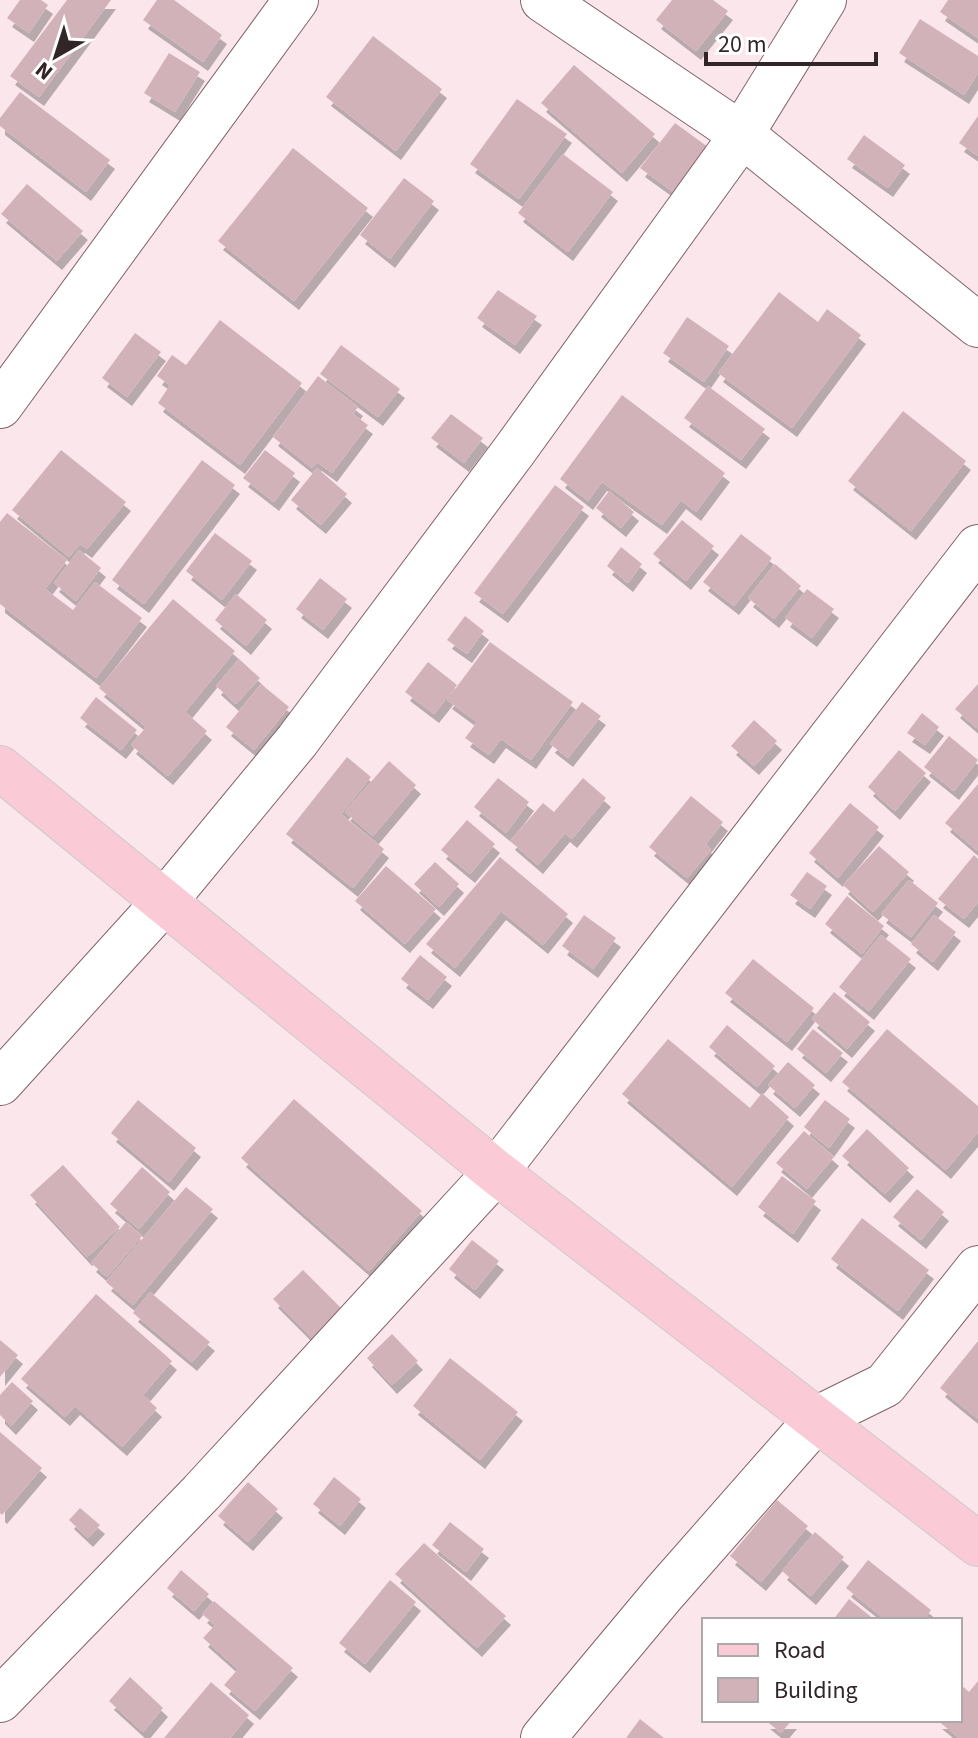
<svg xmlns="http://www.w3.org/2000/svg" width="978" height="1738" font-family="'Source Sans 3',sans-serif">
<defs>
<filter id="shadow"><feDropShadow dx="5" dy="9" stdDeviation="0" flood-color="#0004"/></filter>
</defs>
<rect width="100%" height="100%" fill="#fbe7eb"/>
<g fill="#d2b2b9" filter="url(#shadow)">
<polygon points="20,0 41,0 48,5 29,33 7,18"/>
<polygon points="67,0 111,0 39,97 10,76"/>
<polygon points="157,0 174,0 222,35 203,62 143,20"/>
<polygon points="672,0 713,0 728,11 696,51 656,20"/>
<polygon points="948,0 978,0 978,38 940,12"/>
<polygon points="920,19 978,56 978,73 964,95 899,53"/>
<polygon points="373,36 442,89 396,151 326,97"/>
<polygon points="169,53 200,72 175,112 144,93"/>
<polygon points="574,65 655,134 622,173 541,103"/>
<polygon points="20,92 110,160 86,192 0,126 0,118"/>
<polygon points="517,99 567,134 519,199 470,164"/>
<polygon points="978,116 978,156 959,143"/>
<polygon points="675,123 715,152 676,194 640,168"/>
<polygon points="864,135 905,165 888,188 847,159"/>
<polygon points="293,148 368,208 294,301 218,241"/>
<polygon points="563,154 613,192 568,252 518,213"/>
<polygon points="404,178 434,201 390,259 360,235"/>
<polygon points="27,184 83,231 57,261 1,214"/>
<polygon points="498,290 537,316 515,345 477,318"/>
<polygon points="779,292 818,322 827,309 861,335 792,428 718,373"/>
<polygon points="687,317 729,346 704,382 663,353"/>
<polygon points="220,320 302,383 240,465 158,403 170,385 157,376 172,355 186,365"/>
<polygon points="135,333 161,352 127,397 102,378"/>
<polygon points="341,345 400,389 378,417 320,374"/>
<polygon points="318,376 358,407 353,414 368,425 332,473 317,462 312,468 273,437"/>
<polygon points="708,386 765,429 741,460 684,418"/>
<polygon points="622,395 725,473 696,512 681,500 662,525 602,482 588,501 560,479"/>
<polygon points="903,411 966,461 911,531 848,481"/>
<polygon points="451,414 483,438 464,463 431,438"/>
<polygon points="61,450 126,502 87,549 80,544 69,557 12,510"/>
<polygon points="265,450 295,473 274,502 243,478"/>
<polygon points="202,460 235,485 144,604 112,580"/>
<polygon points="317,468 347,494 321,525 291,500"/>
<polygon points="555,485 584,507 503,614 474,593"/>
<polygon points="609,491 634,512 621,528 596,508"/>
<polygon points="7,513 67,560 45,589 73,610 95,582 142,618 96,678 0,604 0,522"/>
<polygon points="682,520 714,546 686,581 653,554"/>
<polygon points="215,533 252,561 222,600 186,571"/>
<polygon points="741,534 772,558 734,606 703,582"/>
<polygon points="621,547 642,564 628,583 607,566"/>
<polygon points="79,550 101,568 76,601 54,583"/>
<polygon points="775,564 801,586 774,619 748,598"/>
<polygon points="320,578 347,599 323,630 296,609"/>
<polygon points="807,589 834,609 812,638 785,618"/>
<polygon points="236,594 267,620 246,646 215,620"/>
<polygon points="173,599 235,651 185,712 207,731 168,776 131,745 146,727 99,688"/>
<polygon points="465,616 484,631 467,654 447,640"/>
<polygon points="490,642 573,702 531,760 501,739 489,755 465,738 477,722 447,700"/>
<polygon points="239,659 260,678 236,704 216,686"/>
<polygon points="428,662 457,685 434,714 405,692"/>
<polygon points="261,684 289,707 254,750 226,727"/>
<polygon points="978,684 978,729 955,709"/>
<polygon points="96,697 137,730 121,750 80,718"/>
<polygon points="582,702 601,716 568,758 550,744"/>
<polygon points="922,713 939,727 925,745 907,733"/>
<polygon points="754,720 777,741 754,766 731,746"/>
<polygon points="949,736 978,760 954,791 924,767"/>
<polygon points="899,750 926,773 895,811 868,787"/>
<polygon points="347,757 371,777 341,814 384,849 353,888 286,834"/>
<polygon points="389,761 416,785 373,836 345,812"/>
<polygon points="498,778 529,802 506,833 474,807"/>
<polygon points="583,778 606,798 572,839 565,833 538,865 510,841 543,803 554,812"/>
<polygon points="978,784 978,851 945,823"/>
<polygon points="691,796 723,822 706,844 711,850 687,878 649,847"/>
<polygon points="850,803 879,827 838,878 809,853"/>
<polygon points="467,820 495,844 470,874 441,850"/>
<polygon points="879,846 909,872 873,912 843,885"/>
<polygon points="974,855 978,859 978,902 964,919 938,899"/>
<polygon points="500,857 568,914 543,945 501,911 455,968 426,944"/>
<polygon points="435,862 459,884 439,907 414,884"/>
<polygon points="386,866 436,909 405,944 355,901"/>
<polygon points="807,872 827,886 810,909 790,895"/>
<polygon points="909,880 938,903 911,937 881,914"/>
<polygon points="847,896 884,926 862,954 825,924"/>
<polygon points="584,915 616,938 593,969 562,946"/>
<polygon points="934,915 956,932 933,962 911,944"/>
<polygon points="881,935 911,959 869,1011 839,987"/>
<polygon points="420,955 447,977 428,1000 401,979"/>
<polygon points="753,959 814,1008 787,1042 725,993"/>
<polygon points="834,992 870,1022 847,1049 812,1019"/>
<polygon points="727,1025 775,1066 757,1087 709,1047"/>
<polygon points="813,1029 843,1053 826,1073 797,1049"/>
<polygon points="887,1029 978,1106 978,1132 946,1170 842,1082"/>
<polygon points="668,1039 750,1108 762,1093 789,1117 732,1187 622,1094"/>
<polygon points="788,1062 815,1085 795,1108 768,1085"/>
<polygon points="294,1099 422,1211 369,1271 241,1158"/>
<polygon points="138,1100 196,1148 169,1182 111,1133"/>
<polygon points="825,1100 850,1119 829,1148 804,1127"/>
<polygon points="867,1129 909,1168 885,1194 842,1156"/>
<polygon points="804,1131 834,1157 807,1189 776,1163"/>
<polygon points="63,1165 120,1227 87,1257 30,1195"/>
<polygon points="142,1167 170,1192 139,1229 110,1204"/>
<polygon points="782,1176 816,1201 793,1234 758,1207"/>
<polygon points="186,1187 213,1209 133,1305 106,1282"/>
<polygon points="917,1189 944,1212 921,1240 893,1217"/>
<polygon points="862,1218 929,1270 898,1311 831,1259"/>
<polygon points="126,1222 142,1236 107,1277 91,1263"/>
<polygon points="472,1240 499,1261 475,1290 449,1269"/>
<polygon points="303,1270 342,1309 312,1338 273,1299"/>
<polygon points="150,1292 210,1342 192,1362 133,1313"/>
<polygon points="96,1294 172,1361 143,1395 157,1408 122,1447 75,1406 65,1417 21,1379"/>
<polygon points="392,1334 418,1361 392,1385 367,1358"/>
<polygon points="0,1340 18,1355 0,1377"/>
<polygon points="978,1341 978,1419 940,1388"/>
<polygon points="450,1358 518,1412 480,1460 413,1406"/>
<polygon points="12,1382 33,1401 11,1426 0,1415 0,1395"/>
<polygon points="0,1432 42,1468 2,1515 0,1513"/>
<polygon points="334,1477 361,1499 340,1526 313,1504"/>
<polygon points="248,1482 278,1509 248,1542 218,1516"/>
<polygon points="777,1500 808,1526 761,1582 730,1556"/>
<polygon points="80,1508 100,1525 88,1538 69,1520"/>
<polygon points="450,1522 484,1549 466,1572 432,1545"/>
<polygon points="815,1532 844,1557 811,1596 782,1571"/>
<polygon points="424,1543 506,1616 477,1648 395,1574"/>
<polygon points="868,1560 931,1610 924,1620 886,1620 846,1588"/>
<polygon points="181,1570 209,1594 194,1611 167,1588"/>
<polygon points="390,1580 416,1602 365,1664 339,1643"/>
<polygon points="849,1599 875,1620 833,1620"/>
<polygon points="214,1601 293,1668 255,1711 224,1685 238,1669 203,1638 215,1625 202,1614"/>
<polygon points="130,1677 163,1708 143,1732 109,1701"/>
<polygon points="978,1681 978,1738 959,1738 937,1720 960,1720 960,1684 969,1692"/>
<polygon points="211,1682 249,1715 230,1738 164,1738"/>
<polygon points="640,1719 664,1738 626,1738"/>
<polygon points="765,1720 792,1720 781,1733"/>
</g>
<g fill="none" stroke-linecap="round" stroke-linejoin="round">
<defs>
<g id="minor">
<polyline points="543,0 741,134 978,325"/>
<polyline points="0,406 296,0"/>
<polyline points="0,1083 165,901 297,741 514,451 732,149 824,0"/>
<polyline points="0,1700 201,1493 496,1172 978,547"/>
<polyline points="543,1738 664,1593 818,1418 885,1385 978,1268"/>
</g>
<polyline id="major" points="0,768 496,1172 978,1544"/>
</defs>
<use href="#minor" stroke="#80636a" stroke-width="46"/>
<use href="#major" stroke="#cecbcb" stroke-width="46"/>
<use href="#minor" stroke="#fff" stroke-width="44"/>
<use href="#major" stroke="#facad6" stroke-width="44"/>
</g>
<rect x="702" y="1618" width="260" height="104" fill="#ffffff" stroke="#ada8a9" stroke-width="2"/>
<rect x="718" y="1644" width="40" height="12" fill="#facad6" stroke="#ada8a9" stroke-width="2"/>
<text x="774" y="1658" font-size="24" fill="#322528">Road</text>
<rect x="718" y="1678" width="40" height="24" fill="#d2b2b9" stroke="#ada8a9" stroke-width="2"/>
<text x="774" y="1698" font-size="24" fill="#322528">Building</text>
<g transform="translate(56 56) rotate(219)" stroke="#ffffff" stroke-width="6" paint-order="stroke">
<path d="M0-6L14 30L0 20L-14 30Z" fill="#322528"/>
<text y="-12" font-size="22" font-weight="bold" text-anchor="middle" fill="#322528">N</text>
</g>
<path d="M706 52v12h170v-12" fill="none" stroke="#322528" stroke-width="4"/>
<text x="718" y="52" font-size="24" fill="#322528" stroke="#ffffff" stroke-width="6" paint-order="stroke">20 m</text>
</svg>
